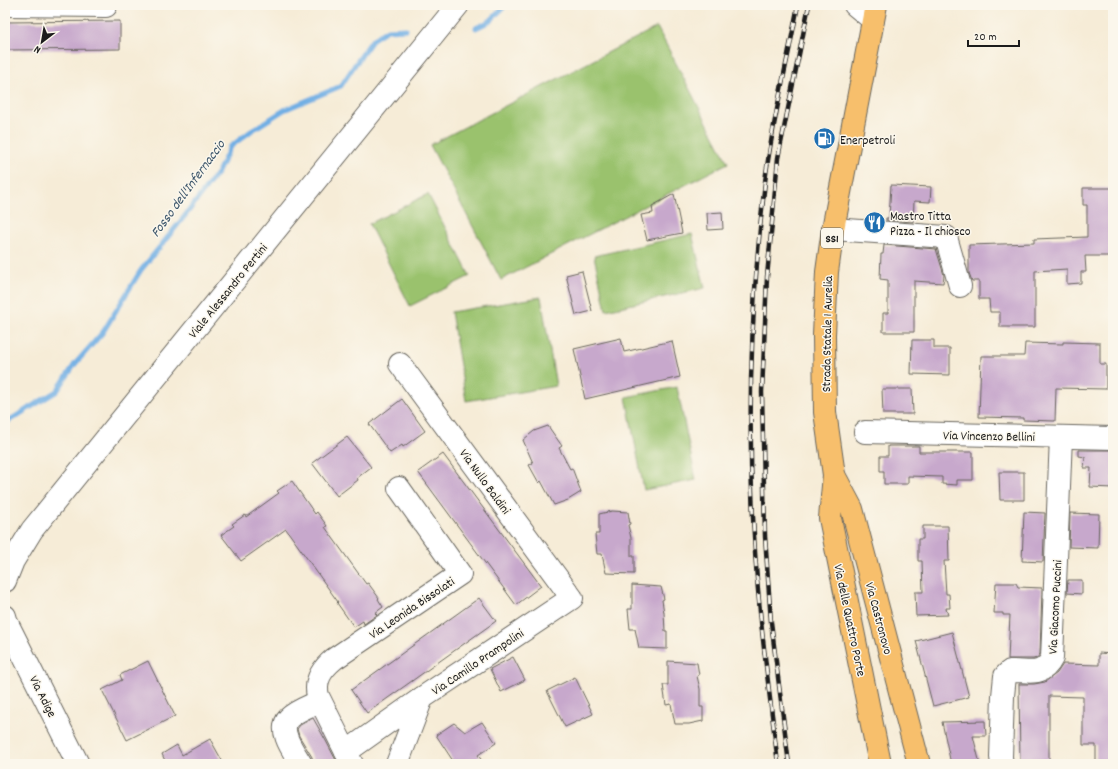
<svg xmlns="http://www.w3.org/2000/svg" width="1118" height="769" font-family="Dekko,sans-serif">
<rect width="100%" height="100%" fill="#fbf7ec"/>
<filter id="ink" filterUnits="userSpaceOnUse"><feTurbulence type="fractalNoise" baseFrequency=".025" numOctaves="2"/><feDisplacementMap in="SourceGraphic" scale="8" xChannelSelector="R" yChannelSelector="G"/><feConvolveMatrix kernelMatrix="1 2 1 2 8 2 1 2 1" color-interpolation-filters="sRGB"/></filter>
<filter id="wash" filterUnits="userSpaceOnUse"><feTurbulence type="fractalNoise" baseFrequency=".012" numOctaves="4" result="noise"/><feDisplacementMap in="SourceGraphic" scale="16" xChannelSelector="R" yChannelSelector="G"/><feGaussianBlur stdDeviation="0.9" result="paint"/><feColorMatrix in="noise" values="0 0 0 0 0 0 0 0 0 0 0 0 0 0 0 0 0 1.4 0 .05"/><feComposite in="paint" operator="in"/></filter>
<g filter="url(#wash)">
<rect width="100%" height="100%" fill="#f6ecd7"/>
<g fill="#9ac26d" stroke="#5b6f44">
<polygon points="657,27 728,163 501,280 430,145"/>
<polygon points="428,194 470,276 410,306 369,224"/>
<polygon points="692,234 705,288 606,310 594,256"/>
<polygon points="541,297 556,386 466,401 451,312"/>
<polygon points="677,387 696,480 644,490 626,397"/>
</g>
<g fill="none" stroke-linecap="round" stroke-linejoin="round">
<g stroke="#71afe4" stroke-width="5">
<polyline points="476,28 490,21 506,5"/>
<polyline points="5,423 57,391 75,364 103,332 141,270 184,217 218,172 230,147 251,131 284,110 341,86 354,66 373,39 387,30 406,29"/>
</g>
</g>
<g id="blocks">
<g fill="#c7a8cc">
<polygon points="120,21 120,49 5,50 5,22"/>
<polygon points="891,185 931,187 930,202 914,201 913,222 886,220 886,218 889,218"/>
<polygon points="1083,188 1112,188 1112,242 1113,242 1113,256 1085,256 1086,272 1081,272 1081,283 1067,284 1067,269 1035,271 1035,327 1000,327 1000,312 990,312 989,299 979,299 979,281 972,281 969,273 969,245 1034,243 1034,239 1087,237 1087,205 1083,205"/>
<polygon points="674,194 682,233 647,240 641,215 653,213 652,206"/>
<polygon points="722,212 723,229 708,230 707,213"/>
<polygon points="884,245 936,249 944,275 943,283 914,281 914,332 883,332 883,313 888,313 888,280 880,279 881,254 883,254"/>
<polygon points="582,271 592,311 576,315 566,275"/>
<polygon points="621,338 624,352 672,341 680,377 585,399 574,349"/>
<polygon points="912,340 934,340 934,348 950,348 950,375 911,374"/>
<polygon points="1063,342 1100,343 1100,364 1106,364 1106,389 1056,388 1055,421 1023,420 1023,418 979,417 981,356 1024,356 1025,343 1063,344"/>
<polygon points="882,389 912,389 913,414 883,414"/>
<polygon points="402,399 425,431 403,447 402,445 390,453 369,424"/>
<polygon points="548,426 562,446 559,448 570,469 572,468 581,492 568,500 554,505 541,481 539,483 529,465 533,463 523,440 534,431"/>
<polygon points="347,437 371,467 357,478 358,480 337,496 312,463"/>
<polygon points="888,446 919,446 919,452 973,452 973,480 957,480 957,485 942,484 942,477 908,476 908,484 884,484 884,471 880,471 880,456 888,456"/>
<polygon points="1079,450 1113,450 1113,488 1090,487 1091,468 1084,468 1085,457 1079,456"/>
<polygon points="443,454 541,586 516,605 418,472"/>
<polygon points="999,472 1024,472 1024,500 1000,500"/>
<polygon points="292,481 315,514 317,512 327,526 325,527 366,584 368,583 379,598 378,599 383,607 375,613 377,615 364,624 363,621 354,627 337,603 338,602 286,529 241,561 221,535 234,526 232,524 245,515 246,517 279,493 277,491"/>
<polygon points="612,511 628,512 630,524 628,525 631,538 631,556 634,556 634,574 606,573 602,554 597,554 595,534 599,534 599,514"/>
<polygon points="1024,512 1045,513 1043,562 1022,561"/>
<polygon points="1070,513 1099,514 1098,548 1069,547"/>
<polygon points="923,526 948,526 949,561 944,561 946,594 949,594 950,608 946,608 948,615 916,616 915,592 923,592 922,561 918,561 918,539 923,539"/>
<polygon points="1068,580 1082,580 1082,594 1067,593"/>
<polygon points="996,583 1016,583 1018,587 1042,588 1040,654 1037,658 1033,659 1008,659 1010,615 1003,615 1003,613 994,613"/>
<polygon points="632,585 661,587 664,599 662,600 664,613 665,631 667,631 667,649 639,648 635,629 630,629 628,609 632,609"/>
<polygon points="479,598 496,621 367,713 351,690"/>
<polygon points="952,632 969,697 933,706 916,641"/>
<polygon points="1099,653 1113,654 1112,764 1096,764 1096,745 1083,745 1083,697 1049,696 1049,764 1020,764 1019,684 1034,684 1045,682 1057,673 1063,664 1099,665"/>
<polygon points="513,657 525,680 501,692 490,669"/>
<polygon points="148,661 175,716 127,740 102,690 122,680 120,675"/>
<polygon points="668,661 697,663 699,675 697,676 700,689 700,707 703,707 703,721 689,724 675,724 671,704 666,705 663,685 668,685"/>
<polygon points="575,677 593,714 565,727 547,691"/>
<polygon points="313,718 326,741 338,764 313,764 312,757 299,736 297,729 300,725"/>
<polygon points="985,721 986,736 973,736 980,764 951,764 942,722"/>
<polygon points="482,722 496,743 478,755 484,764 455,764 436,735 454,723 465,732"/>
<polygon points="210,739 224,764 164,764 166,763 162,754 177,745 182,755"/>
</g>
</g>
</g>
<g filter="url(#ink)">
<use href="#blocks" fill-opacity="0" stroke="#68655d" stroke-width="1"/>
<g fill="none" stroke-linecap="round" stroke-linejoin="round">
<defs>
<g id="minor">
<polyline points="5,5 106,6"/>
<polyline points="855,5 873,20"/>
<polyline points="833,229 946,237 960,286"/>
<polyline points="865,432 1113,438"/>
<polyline points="5,581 13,561 32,530 458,5"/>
<polyline points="5,616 7,623 78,764"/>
<polyline points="346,752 422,698"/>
<path d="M301,764c-7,-12 -24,-34 -12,-46 8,-8 21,-12 31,-17"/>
<path d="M352,764l-34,-68c-4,-16 4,-27 16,-37l126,-85 -61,-86"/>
<polyline points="397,764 422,698 572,598 400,364"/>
<path d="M1002,764l-1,-7 2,-61 2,-20 5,-5c18,-1 32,7 42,-13l9,-221"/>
</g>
<g id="major">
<polyline points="876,5 833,229 827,272 824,335 825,412 834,475 830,518 880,764"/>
<polyline points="834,475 852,509 919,764"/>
</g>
</defs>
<use href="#minor" stroke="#68655d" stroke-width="24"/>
<use href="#major" stroke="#68655d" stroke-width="24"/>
<use href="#minor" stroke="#fff" stroke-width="22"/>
<use href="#major" stroke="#f7bf6c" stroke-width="22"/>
<defs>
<g id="rail">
<path d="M778,764c-9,-76 -20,-153 -24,-229 -7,-118 -3,-236 11,-353 7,-59 22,-118 33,-177"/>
<polyline points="789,764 771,622 765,536 762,392 767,277 778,158 809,5"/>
</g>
</defs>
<use href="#rail" stroke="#1c1c1c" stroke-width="4.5"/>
<use href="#rail" stroke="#fbf7ec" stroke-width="3" stroke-dasharray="9" stroke-linecap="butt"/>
</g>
</g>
<defs>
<symbol id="fuel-disc" viewBox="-11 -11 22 22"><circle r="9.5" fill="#1f6fb2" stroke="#fbf7ec"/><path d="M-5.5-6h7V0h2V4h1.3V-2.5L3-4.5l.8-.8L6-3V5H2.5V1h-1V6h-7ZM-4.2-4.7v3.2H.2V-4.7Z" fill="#fff"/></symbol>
<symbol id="restaurant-disc" viewBox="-11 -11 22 22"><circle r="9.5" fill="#1f6fb2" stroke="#fbf7ec"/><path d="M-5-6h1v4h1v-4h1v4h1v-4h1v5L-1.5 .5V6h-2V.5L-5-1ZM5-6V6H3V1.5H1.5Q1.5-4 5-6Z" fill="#fff"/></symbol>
</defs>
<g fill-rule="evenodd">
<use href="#fuel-disc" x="812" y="126" width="25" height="25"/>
<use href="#restaurant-disc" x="862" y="210" width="25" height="25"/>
</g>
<g text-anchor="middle" stroke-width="3" stroke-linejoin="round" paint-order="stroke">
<rect fill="#fbf7ec" stroke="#5f5e5a" stroke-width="1" x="821" y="228" width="22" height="20" rx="3"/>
<g font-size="12" font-weight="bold" fill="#1c1c1c">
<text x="832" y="242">SS1</text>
</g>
<g font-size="13" fill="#1c1c1c" stroke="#fbf7ec" text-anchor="start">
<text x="840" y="144">Enerpetroli</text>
<text x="890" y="220">Mastro Titta<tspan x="890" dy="15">Pizza - Il chiosco</tspan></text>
</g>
<g font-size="13" fill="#1c1c1c" stroke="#fbf7ec">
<text transform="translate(227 290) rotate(-51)" y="5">Viale Alessandro Pertini</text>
<text transform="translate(826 334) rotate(-89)" y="5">Strada Statale 1 Aurelia</text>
<text transform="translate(989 435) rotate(1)" y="5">Via Vincenzo Bellini</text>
<text transform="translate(486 481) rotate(54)" y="5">Via Nullo Baldini</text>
<text transform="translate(411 607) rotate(-34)" y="5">Via Leonida Bissolati</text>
<text transform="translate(1054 607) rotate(-87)" y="5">Via Giacomo Puccini</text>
<text transform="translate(880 618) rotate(75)" y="5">Via Castronovo</text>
<text transform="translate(851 620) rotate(78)" y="5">Via delle Quattro Porte</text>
<text transform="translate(477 661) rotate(-34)" y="5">Via Camillo Prampolini</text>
<text transform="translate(44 696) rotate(63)" y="5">Via Adige</text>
</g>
<g font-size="14" font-style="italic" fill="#3e576c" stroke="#fbf7ec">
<text transform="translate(187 188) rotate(-54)" y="5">Fosso dell'Infernaccio</text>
</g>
</g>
<rect width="1118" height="769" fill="none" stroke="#fbf7ec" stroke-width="20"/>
<g transform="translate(42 42) rotate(211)" stroke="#fbf7ec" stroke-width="3" paint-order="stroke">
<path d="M0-3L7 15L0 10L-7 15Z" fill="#1c1c1c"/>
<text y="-6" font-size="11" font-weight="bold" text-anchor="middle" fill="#1c1c1c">N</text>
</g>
<path d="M968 40v6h51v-6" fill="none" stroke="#1c1c1c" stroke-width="2"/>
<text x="974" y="40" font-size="12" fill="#1c1c1c" stroke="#fbf7ec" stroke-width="3" paint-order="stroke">20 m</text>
</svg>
